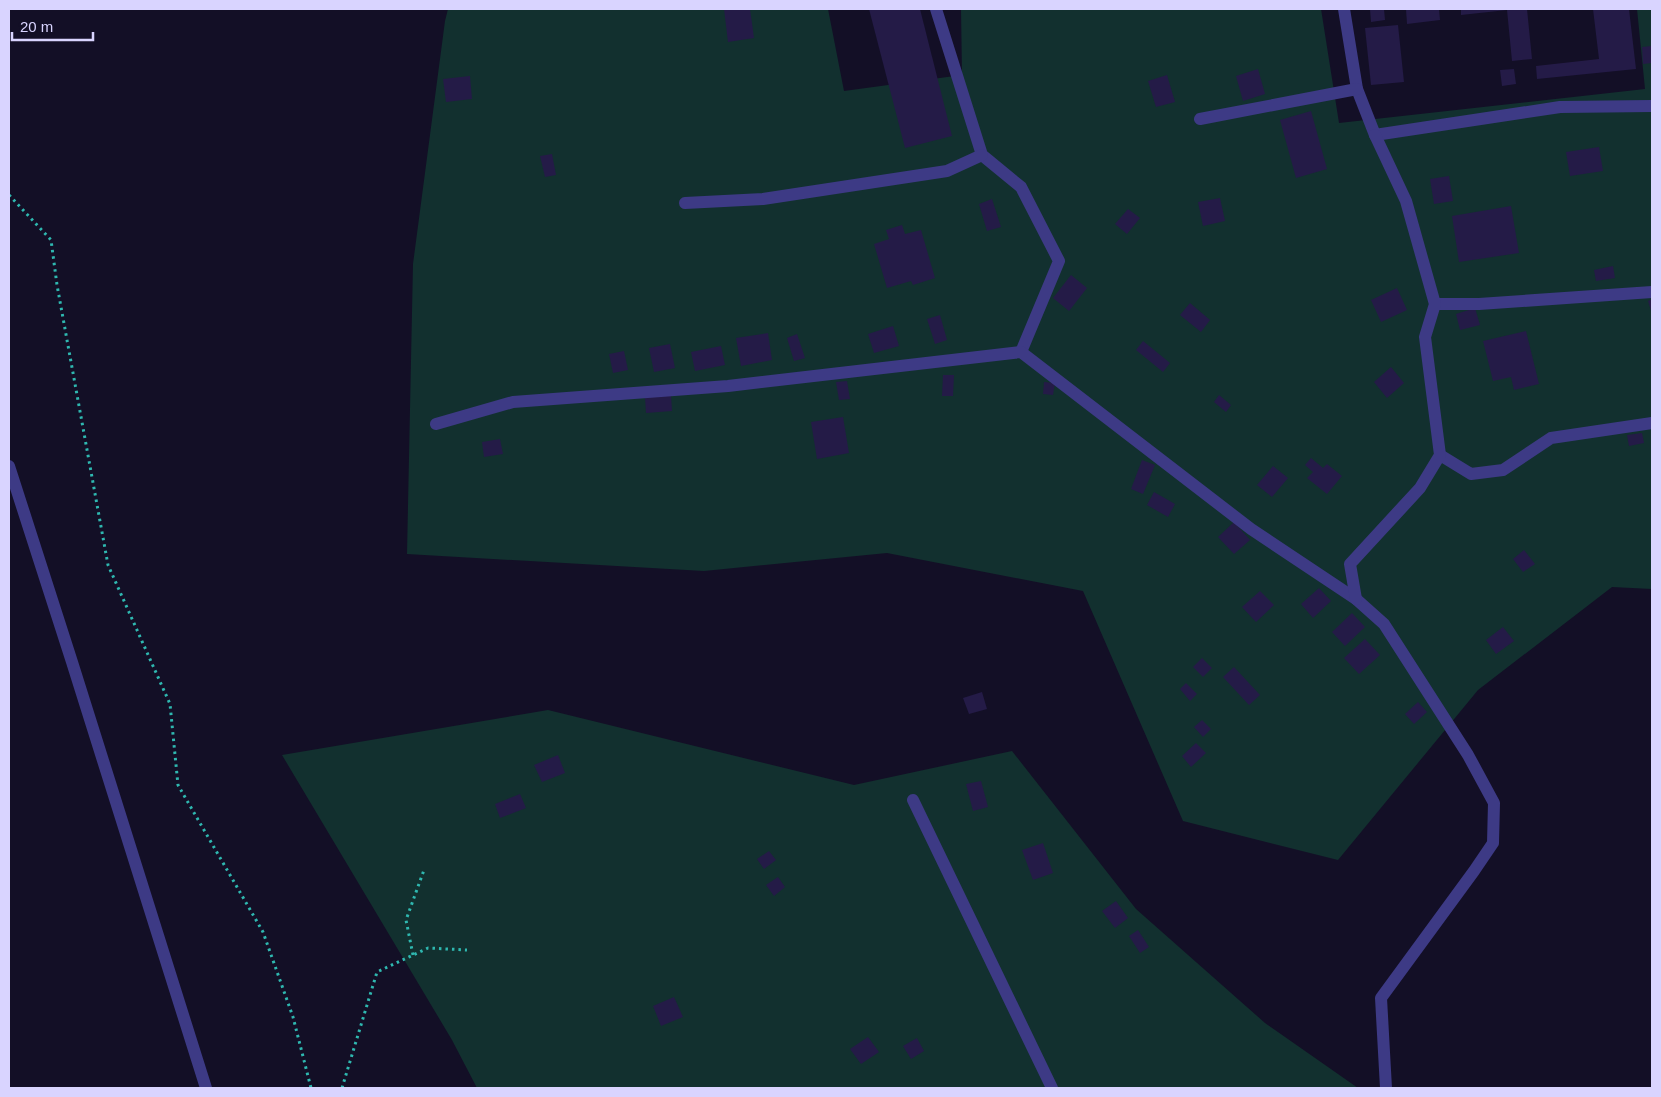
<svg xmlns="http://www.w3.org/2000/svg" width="1661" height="1097" font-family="Arial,sans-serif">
<rect width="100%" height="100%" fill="#130f26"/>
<g fill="#12302f">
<polygon points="448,9 828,9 844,91 962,75 961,9 1321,9 1339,123 1645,89 1637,9 1652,9 1652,589 1612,587 1478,690 1338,860 1183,821 1083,591 887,553 704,571 407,554 413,264 445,21"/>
<polygon points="548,710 854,785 1012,751 1136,909 1265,1023 1358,1088 477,1088 452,1040 282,755"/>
</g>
<g fill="#241b47">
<polygon points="724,9 750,9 754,38 728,42"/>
<polygon points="869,9 920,9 952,136 905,148"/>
<polygon points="1370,9 1384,9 1385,20 1371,22"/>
<polygon points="1406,9 1439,9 1440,20 1407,24"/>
<polygon points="1461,9 1527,9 1532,59 1512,61 1507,10 1461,15"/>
<polygon points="1593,9 1629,9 1636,69 1537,79 1536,66 1599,59"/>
<polygon points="1398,25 1404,82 1371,85 1365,28"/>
<polygon points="1652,46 1652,63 1643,64 1642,47"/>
<polygon points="1258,69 1265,94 1243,101 1236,76"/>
<polygon points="1514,69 1516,84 1502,86 1500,70"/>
<polygon points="1167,75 1175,102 1156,107 1148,81"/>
<polygon points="470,76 472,99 446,102 443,79"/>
<polygon points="1311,111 1327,169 1296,178 1280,120"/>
<polygon points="1599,147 1603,171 1570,176 1566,152"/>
<polygon points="552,154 556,175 545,177 540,156"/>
<polygon points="1449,176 1453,201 1434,204 1430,179"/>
<polygon points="1220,198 1225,221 1203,226 1198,202"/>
<polygon points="992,199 1001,227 987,231 979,204"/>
<polygon points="1511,206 1519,253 1459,262 1452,216"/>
<polygon points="1128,209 1140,218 1127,234 1115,224"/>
<polygon points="902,225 905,234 921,230 935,278 913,285 911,281 887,288 874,244 889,239 886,230"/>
<polygon points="1613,266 1615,278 1596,281 1594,270"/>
<polygon points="1071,275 1087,288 1069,311 1053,298"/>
<polygon points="1397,288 1407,310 1381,322 1371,300"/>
<polygon points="1652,299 1652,314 1648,301"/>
<polygon points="1190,303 1210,320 1201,332 1180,315"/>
<polygon points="1475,308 1480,325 1460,330 1456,314"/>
<polygon points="940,315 947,340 935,344 927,319"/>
<polygon points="893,326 899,346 874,353 868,334"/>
<polygon points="1526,331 1539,384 1514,390 1511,377 1493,381 1483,341"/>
<polygon points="768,333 772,360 741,366 736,338"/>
<polygon points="797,334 805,358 794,361 787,338"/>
<polygon points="1143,341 1170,363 1163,372 1136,350"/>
<polygon points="670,344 675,368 654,372 649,348"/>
<polygon points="721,346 725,365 695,371 691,352"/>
<polygon points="624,351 628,370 613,373 609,354"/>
<polygon points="1391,367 1404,383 1387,398 1374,382"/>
<polygon points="943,375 954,375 953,396 942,396"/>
<polygon points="847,381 850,399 839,400 836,382"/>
<polygon points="1044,382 1055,383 1053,395 1043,394"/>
<polygon points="671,395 672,411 646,413 645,397"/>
<polygon points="1219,395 1231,405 1226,412 1214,402"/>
<polygon points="843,417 849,453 817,459 811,422"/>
<polygon points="1642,433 1644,443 1629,446 1627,435"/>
<polygon points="500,439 503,454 484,457 482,442"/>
<polygon points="1311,458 1323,468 1327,464 1342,476 1327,494 1307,478 1313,472 1305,465"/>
<polygon points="1142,460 1155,465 1143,494 1131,489"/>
<polygon points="1273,466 1288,478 1272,497 1257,485"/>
<polygon points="1154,492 1175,504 1168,517 1147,505"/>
<polygon points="1234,522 1250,540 1234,554 1218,537"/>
<polygon points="1524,550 1535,564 1523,572 1513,559"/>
<polygon points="1319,588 1331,601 1313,618 1301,604"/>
<polygon points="1260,591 1274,605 1256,622 1242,607"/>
<polygon points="1352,613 1365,627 1345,646 1332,632"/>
<polygon points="1503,627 1514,641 1496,654 1486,640"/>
<polygon points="1365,639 1380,655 1359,674 1344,658"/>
<polygon points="1202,658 1212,668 1203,677 1193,667"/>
<polygon points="1234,667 1260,695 1249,705 1223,677"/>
<polygon points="1186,683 1197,694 1190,701 1180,689"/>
<polygon points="982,692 987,709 969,714 963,698"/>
<polygon points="1418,702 1427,712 1414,724 1405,714"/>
<polygon points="1202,720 1211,729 1203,737 1194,727"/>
<polygon points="1196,743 1206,753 1191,767 1182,756"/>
<polygon points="558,755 565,773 542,782 534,765"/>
<polygon points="981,781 988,807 973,811 966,784"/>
<polygon points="520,794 526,808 500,818 495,804"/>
<polygon points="1043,843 1053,873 1033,880 1022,850"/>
<polygon points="769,851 776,860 764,869 757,859"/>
<polygon points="778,877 785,887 774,896 766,885"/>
<polygon points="1116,901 1128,918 1115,928 1102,911"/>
<polygon points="1138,930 1149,947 1140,953 1129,936"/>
<polygon points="674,997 683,1017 661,1026 653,1006"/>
<polygon points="868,1037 879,1052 861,1064 850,1049"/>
<polygon points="917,1038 924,1051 911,1059 903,1046"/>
</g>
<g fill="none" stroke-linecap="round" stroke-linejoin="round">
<g stroke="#2fb8b0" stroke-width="3" stroke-dasharray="2.5 4" stroke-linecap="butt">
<polyline points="9,195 51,240 57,285 108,565 170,704 178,785 263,932 293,1017 311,1088"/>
<polyline points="413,955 406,920 424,870"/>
<polyline points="342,1088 377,972 428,948 467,950"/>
</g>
<g stroke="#3d3a85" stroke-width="12">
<polyline points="936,9 982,155 1021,187 1059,261 1021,352"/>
<polyline points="1344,9 1357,89 1375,135 1560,107 1652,106"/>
<polyline points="1200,119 1357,89"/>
<polyline points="685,203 763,199 947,171 982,155"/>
<polyline points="1435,304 1479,304 1652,292"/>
<polyline points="436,424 513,402 728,386 1021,352 1251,529 1356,599 1384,624 1468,755 1494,803 1493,843 1474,871 1381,998 1386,1088"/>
<polyline points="1440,455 1471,474 1503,470 1551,438 1652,423"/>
<polyline points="9,466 72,662 206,1088"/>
<polyline points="1356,599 1350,564 1420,488 1440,455 1425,337 1435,304 1406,201 1375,135"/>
<polyline points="913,800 1052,1088"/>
</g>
</g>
<rect width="1661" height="1097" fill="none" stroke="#d9d4ff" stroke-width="20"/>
<path d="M12 32v8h81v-8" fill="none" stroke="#d9d4ff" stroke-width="2.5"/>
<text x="20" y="32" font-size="15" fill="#d9d4ff" stroke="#130f26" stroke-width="4" paint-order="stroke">20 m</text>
</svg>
